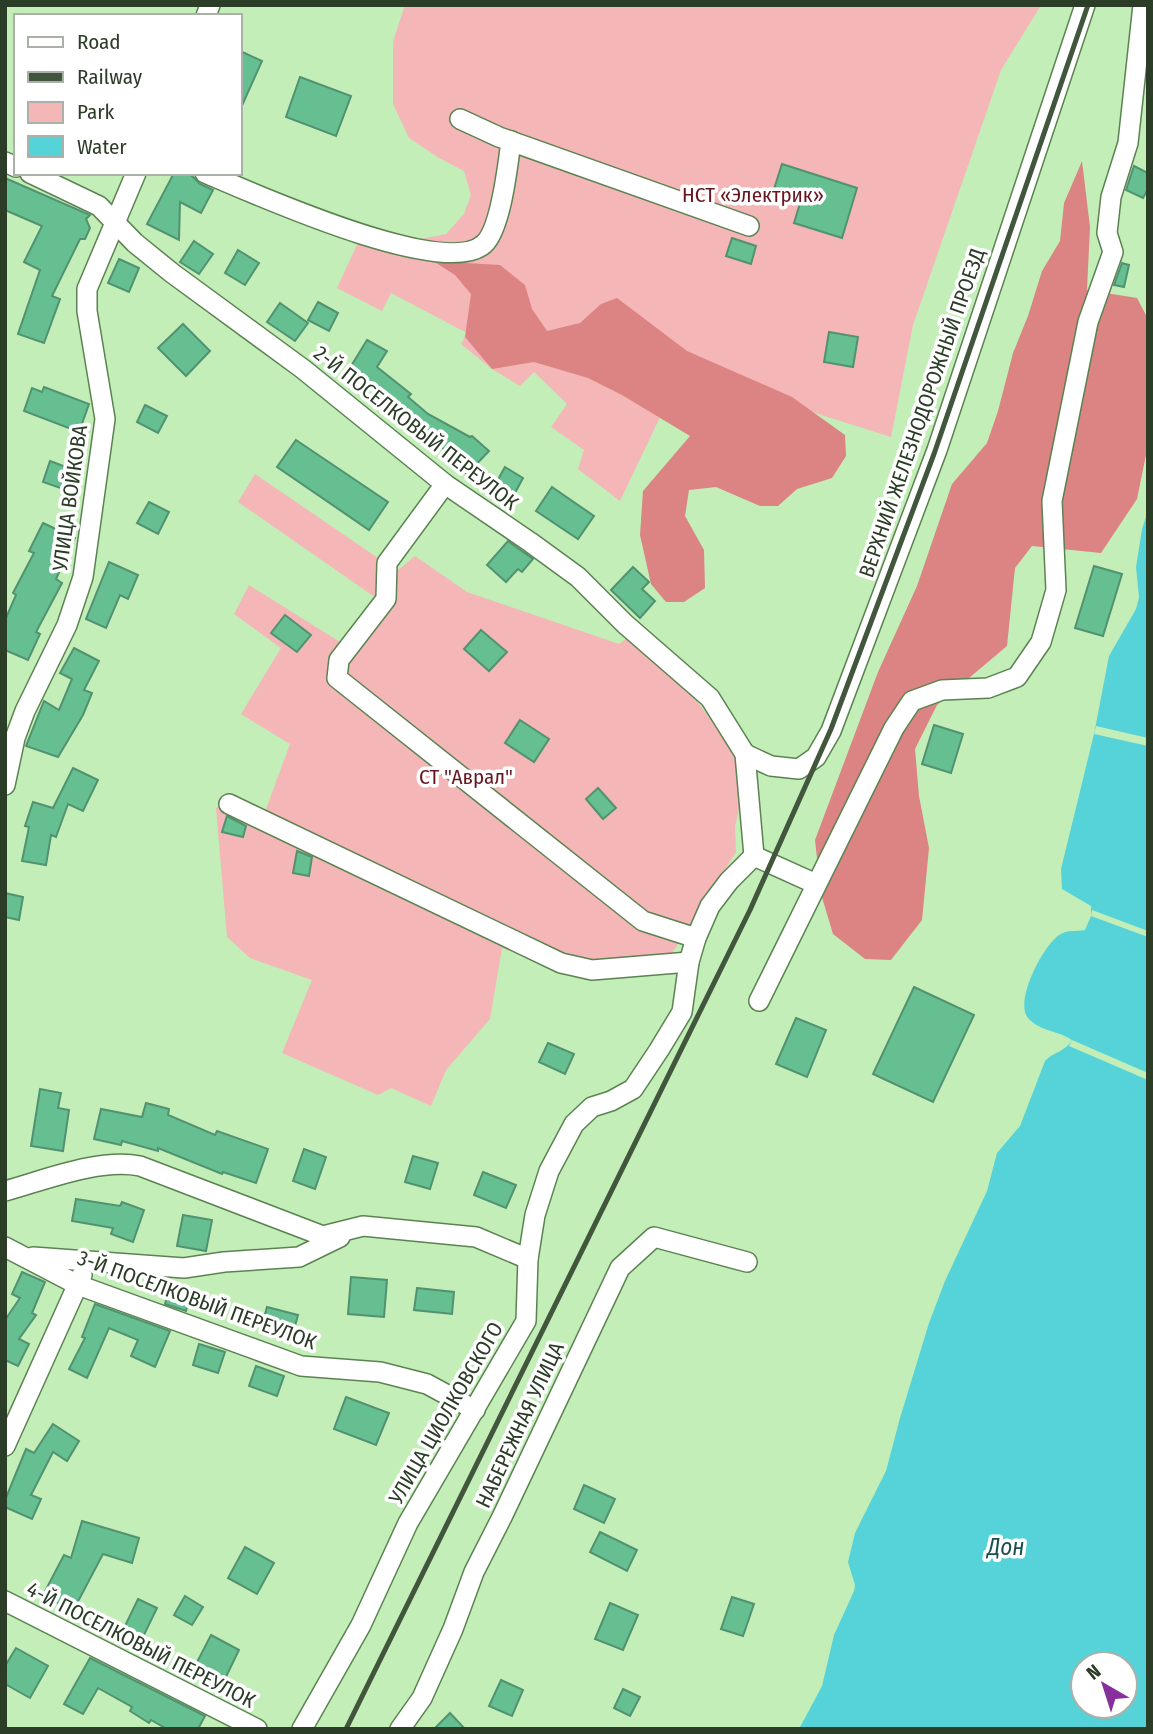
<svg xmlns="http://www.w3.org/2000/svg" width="1153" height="1734" font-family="'Fira Sans Condensed',sans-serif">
<rect width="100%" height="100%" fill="#c3eeb8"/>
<g fill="#f4b6b6">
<polygon points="405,5 1041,5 1001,70 913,325 891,437 682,371 620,501 578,469 584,450 551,427 567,404 534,372 520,386 492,369 461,344 467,333 391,293 382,311 337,288 366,225 422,239 446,234 464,214 471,195 464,171 439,158 409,138 393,104 393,42"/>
<polygon points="255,474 397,571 415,556 467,592 619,644 629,637 685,685 748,770 735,826 736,852 659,974 585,980 502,948 490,1019 446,1070 431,1106 391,1088 378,1095 282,1053 312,980 250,958 227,937 216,808 222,804 262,820 290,744 241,714 281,648 234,614 249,585 348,647 379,600 238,502"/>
</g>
<g fill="#dc8384">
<polygon points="1082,161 1090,227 1087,290 1137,298 1148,319 1148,445 1137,499 1101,553 1032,546 1015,568 1007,646 937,705 915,749 919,796 929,848 922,920 891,960 865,959 833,934 821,894 815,840 878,672 917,586 952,484 987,443 998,411 1013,353 1028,316 1042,271 1060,241 1064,203"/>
<polygon points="433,261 500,265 525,285 532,309 547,331 580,323 601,304 617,298 687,351 792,397 845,435 846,456 832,478 797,489 778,506 760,506 716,487 689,490 685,516 704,550 705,588 684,602 666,602 651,584 640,535 643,491 690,436 622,395 588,378 534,362 492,369 465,337 471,294 455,275"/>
</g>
<path fill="#56d3d8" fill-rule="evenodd" d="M1148,511v1218h-349l23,-43 12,-51 20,-44 1,-6 -7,-23 7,-29 31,-62 14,-53 29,-95 16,-42 42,-90 10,-38 23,-27 25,-65c8,-9 20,-9 27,-21 -13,-9 -33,-9 -44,-22 -14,-17 15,-72 31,-83 9,-6 16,-3 26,-5l6,-14v-10l-29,-17 -1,-20 33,-135 15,-78 27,-47 3,-12 -3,-30 6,-38zM1083,1664h42v42h-42z"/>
<g fill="#c3eeb8">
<polygon points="1096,726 1148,738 1148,746 1094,734"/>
<polygon points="1092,910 1148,931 1148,937 1091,916"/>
<polygon points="1072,1040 1148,1073 1148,1080 1069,1046"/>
</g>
<g fill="#66bf91" stroke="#519270" stroke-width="2">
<polygon points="240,51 262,61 240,110"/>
<polygon points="300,77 351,96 336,136 286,117"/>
<polygon points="782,164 857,188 842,238 794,223 801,200 773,192"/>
<polygon points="1134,166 1148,173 1148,189 1143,198 1126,190"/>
<polygon points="174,173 189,173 200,184 213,190 201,213 180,202 179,240 147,224"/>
<polygon points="5,178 90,215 86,219 90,228 85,239 80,239 52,296 60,299 44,343 18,334 40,270 24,262 42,226 5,210"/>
<polygon points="732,238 756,246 751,264 726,256"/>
<polygon points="194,241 213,254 199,274 180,262"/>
<polygon points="238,250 259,263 245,285 225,273"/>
<polygon points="119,259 139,268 129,292 108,283"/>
<polygon points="1122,263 1129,265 1124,287 1114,285"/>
<polygon points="318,302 338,313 329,331 308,320"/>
<polygon points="280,303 308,323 295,341 267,322"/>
<polygon points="183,324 210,351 186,376 158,348"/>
<polygon points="829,332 858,337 853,367 824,362"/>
<polygon points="367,340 387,351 377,367 411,394 408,397 428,414 470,437 472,436 489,451 467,474 450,459 454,455 423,437 401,420 371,396 377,389 348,371"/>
<polygon points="44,387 89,404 79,432 24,411 32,388 42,392"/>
<polygon points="145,405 167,416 158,433 137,422"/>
<polygon points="296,440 388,502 369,530 277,467"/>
<polygon points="50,461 77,471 69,491 43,482"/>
<polygon points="505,467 523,478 515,493 496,483"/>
<polygon points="552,487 594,516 578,539 536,511"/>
<polygon points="149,502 169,512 158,534 137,523"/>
<polygon points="43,523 75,538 56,579 62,583 36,632 40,634 28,660 5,650 5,620 16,595 13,593 34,553 29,551"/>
<polygon points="508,541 533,559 522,572 518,569 506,582 487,565"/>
<polygon points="109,562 138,575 128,599 120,595 106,628 86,619"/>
<polygon points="1094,566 1122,574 1103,636 1075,628"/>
<polygon points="633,567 649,582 642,589 655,601 640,618 611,590"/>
<polygon points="285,615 311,635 297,652 271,633"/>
<polygon points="481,630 507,652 489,671 464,649"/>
<polygon points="74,648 99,661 84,690 92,693 83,715 58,757 26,746 44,701 59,710 72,679 60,673"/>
<polygon points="520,720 549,739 534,762 505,743"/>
<polygon points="934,725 963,734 951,773 922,764"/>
<polygon points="73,768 98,780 83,811 68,804 56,837 51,835 46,865 22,861 29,827 25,826 33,802 53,808"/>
<polygon points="598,788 616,808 603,819 586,799"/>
<polygon points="227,816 246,826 243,837 222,832"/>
<polygon points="297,851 312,857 309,876 293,873"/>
<polygon points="5,893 23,897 19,920 5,917"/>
<polygon points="914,987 974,1015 933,1102 873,1074"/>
<polygon points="796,1018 826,1030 807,1077 776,1064"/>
<polygon points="548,1043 574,1054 565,1074 539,1062"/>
<polygon points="40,1089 61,1093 58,1108 69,1110 63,1151 31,1146"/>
<polygon points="146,1103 169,1109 168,1115 215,1135 217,1131 268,1149 256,1183 223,1172 222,1174 158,1148 158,1151 122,1141 121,1145 94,1139 101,1109 142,1117"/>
<polygon points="304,1149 326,1157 315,1189 293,1181"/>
<polygon points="413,1156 438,1163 430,1189 405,1182"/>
<polygon points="483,1172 516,1185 506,1208 474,1195"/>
<polygon points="76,1199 120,1206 122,1202 144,1210 133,1242 111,1234 113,1228 72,1221"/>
<polygon points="183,1215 212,1220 206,1251 177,1246"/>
<polygon points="22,1272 45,1282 32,1313 36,1315 19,1339 29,1344 18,1366 5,1360 5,1320 20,1298 12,1294"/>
<polygon points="351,1277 387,1280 384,1317 348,1314"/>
<polygon points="417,1288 454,1292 452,1314 414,1310"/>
<polygon points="169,1290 190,1295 186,1311 165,1304"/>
<polygon points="95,1304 170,1331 155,1367 131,1356 138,1340 109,1328 87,1378 69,1369 85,1338 82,1337"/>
<polygon points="267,1307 298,1315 292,1337 261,1329"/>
<polygon points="199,1344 225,1352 218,1373 193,1365"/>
<polygon points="256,1366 284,1376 277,1396 249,1386"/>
<polygon points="346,1397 389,1413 376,1445 334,1429"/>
<polygon points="53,1424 79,1441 67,1461 53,1452 31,1495 41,1499 32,1519 5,1507 5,1500 26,1449 34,1453"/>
<polygon points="584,1485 615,1499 604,1523 574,1509"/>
<polygon points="82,1521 139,1538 132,1563 103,1554 73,1611 43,1595 64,1555 71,1558"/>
<polygon points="600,1532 637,1550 627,1571 590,1552"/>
<polygon points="245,1547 274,1563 257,1594 228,1578"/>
<polygon points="185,1596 203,1607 192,1625 174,1615"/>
<polygon points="732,1597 754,1604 743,1636 721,1629"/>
<polygon points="138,1599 157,1608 143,1637 124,1628"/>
<polygon points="610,1603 638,1615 623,1650 595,1639"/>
<polygon points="211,1635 239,1650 224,1681 195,1666"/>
<polygon points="16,1648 48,1666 30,1698 5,1684 5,1666"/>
<polygon points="90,1658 205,1716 198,1729 167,1729 151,1720 149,1723 130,1711 132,1707 98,1688 83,1714 64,1704"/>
<polygon points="501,1680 523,1690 512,1716 489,1706"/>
<polygon points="623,1689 640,1697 630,1716 614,1708"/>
<polygon points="450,1713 465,1729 434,1729"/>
</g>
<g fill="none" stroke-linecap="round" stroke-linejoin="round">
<defs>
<g id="minor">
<polyline points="206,16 210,5"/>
<polyline points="460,119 499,137 749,226"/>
<polyline points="5,162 16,167"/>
<polyline points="30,173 99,206 135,243 172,273 303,369 445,484 530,542 578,577 625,624 710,698 745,754 754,856 729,881 710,906 696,938 689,962 682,1012 659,1050 633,1089 611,1101 592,1107 574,1124 549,1171 535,1215 528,1259 526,1321 408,1523 361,1625 302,1729"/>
<path d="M205,173c48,20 239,107 279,71 17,-15 24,-80 27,-103"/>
<polyline points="445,484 387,563 386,599 339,660 337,678 643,921 696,938"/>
<polyline points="745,754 771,766 799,769 816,757 831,731 937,450 1085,5"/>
<polyline points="5,785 15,738 25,711 67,625 83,577 105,419 87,311 87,289 136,173"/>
<polyline points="229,804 561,963 592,970 689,962"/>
<polyline points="754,856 816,884"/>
<polyline points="759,1001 894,728 912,701 942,690 988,688 1017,677 1041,642 1056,590 1052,501 1088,322 1113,252 1107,233 1111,197 1128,143 1143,5"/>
<path d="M5,1191c40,-11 94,-33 135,-25l183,70 40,-10 113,11 52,22"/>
<polyline points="5,1247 78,1285 301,1366 380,1372 427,1384 475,1410"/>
<polyline points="33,1257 184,1268 224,1262 299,1257 340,1237"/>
<polyline points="5,1446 82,1275"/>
<polyline points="5,1601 257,1729"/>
<polyline points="400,1729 422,1698 453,1629 474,1572 502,1517 620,1268 654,1237 747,1262"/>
</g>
</defs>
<use href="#minor" stroke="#5b8351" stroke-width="22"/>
<use href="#minor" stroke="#fff" stroke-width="19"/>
<polyline stroke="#41563c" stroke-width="5" points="346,1729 750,910 831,729 934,454 1088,5"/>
</g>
<g text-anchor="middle" stroke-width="7" stroke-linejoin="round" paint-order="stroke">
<g font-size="21" fill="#65161f" stroke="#fff">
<text x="753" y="202">НСТ «Электрик»</text>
<text x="466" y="784">СТ "Аврал"</text>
</g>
<g font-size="21" fill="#2b3c27" stroke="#fff">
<text transform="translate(922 413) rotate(-71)" y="7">ВЕРХНИЙ ЖЕЛЕЗНОДОРОЖНЫЙ ПРОЕЗД</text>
<text transform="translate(416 428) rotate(38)" y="7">2-Й ПОСЕЛКОВЫЙ ПЕРЕУЛОК</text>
<text transform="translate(70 498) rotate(-82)" y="7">УЛИЦА ВОЙКОВА</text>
<text transform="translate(197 1300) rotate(20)" y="7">3-Й ПОСЕЛКОВЫЙ ПЕРЕУЛОК</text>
<text transform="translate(446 1413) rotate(-60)" y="7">УЛИЦА ЦИОЛКОВСКОГО</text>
<text transform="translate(520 1425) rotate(-65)" y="7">НАБЕРЕЖНАЯ УЛИЦА</text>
<text transform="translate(141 1645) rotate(27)" y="7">4-Й ПОСЕЛКОВЫЙ ПЕРЕУЛОК</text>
</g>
<g font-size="23" font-style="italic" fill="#174e50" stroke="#fff">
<text x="1006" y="1555">Дон</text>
</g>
</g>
<rect width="1153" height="1734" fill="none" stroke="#2b3c27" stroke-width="14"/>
<rect x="14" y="14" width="228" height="161" fill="#ffffff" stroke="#aab1a9" stroke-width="2"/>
<rect x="28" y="37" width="35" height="10" fill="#ffffff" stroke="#aab1a9" stroke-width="2"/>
<text x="77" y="49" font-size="21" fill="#2b3c27">Road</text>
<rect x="28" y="72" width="35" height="10" fill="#41563c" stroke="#aab1a9" stroke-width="2"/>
<text x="77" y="84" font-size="21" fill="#2b3c27">Railway</text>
<rect x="28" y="102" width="35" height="21" fill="#f4b6b6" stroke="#aab1a9" stroke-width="2"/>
<text x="77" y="119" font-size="21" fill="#2b3c27">Park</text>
<rect x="28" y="136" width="35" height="21" fill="#56d3d8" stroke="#aab1a9" stroke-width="2"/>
<text x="77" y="154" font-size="21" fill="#2b3c27">Water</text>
<g transform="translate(1104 1685) rotate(321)"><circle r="33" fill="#ffffff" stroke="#aab1a9" stroke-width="2"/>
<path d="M0-5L12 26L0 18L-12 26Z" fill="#872f9c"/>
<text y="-10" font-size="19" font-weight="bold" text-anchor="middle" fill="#2b3c27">N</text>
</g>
</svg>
